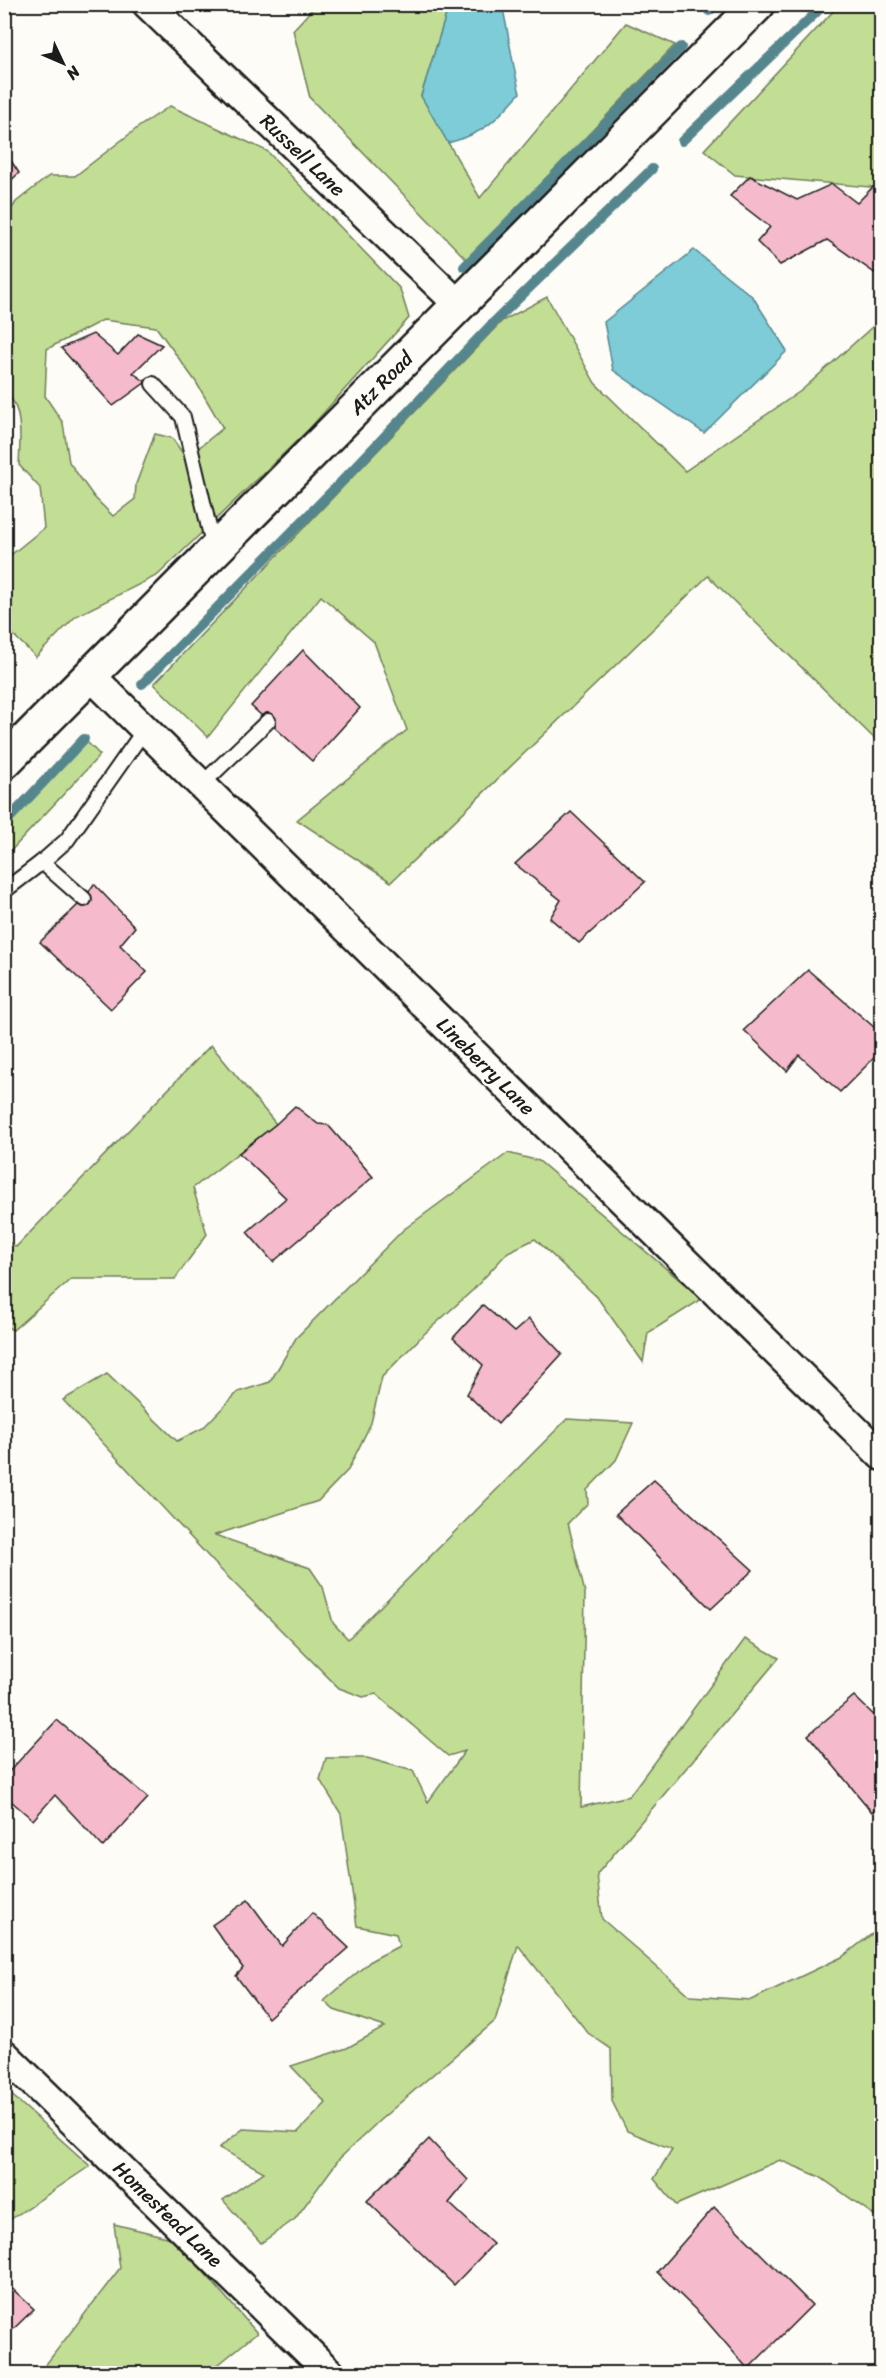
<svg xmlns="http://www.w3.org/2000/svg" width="886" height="2378" font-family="Sriracha,sans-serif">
<rect width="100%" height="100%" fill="#fdfcf7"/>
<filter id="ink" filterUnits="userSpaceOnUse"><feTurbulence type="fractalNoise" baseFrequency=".0167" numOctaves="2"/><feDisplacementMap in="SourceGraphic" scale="12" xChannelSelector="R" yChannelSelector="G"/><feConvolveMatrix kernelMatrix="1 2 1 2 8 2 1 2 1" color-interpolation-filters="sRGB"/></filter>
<g filter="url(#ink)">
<g fill="#c2de95" stroke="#6f7d58" stroke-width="1.5" fill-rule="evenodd">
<polygon points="316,5 449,5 421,96 480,198 626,23 675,45 467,260 310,98 293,30"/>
<polygon points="839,5 881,5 881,188 735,175 704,150"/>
<path d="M170,106l97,45 133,138 9,29 -100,111 -151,146 -82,41 -40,41 -31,-30v-80l7,7 32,-26 -4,-40 -21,-23c1,-21 5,-60 -14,-72l-1,-172 12,-19 33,-26h26l65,-50zM103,320l53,7 40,55 27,46 -37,30 -14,-20 -17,-4 -19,50 -1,15 -22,17 -19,-19 -25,-35 -6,-39 -18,-27 2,-47z"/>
<polygon points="547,297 595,383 685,471 802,390 881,319 881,745 708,576 391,882 297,820 407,730 374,642 321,596 208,737 154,684 502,321"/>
<polygon points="84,739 100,755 5,857 5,824"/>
<polygon points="211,1045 276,1124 193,1188 207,1234 175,1279 71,1279 13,1330 5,1326 5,1240 16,1247"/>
<polygon points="508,1153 539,1161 702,1299 648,1333 643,1362 597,1297 535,1239 508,1252 473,1290 423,1335 382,1377 371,1423 348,1470 318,1501 215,1535 310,1568 323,1587 333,1623 348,1639 567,1419 633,1423 616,1460 587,1490 588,1503 568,1523 585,1593 581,1807 629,1796 745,1639 779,1658 597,1874 602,1919 690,1996 751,2000 842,1957 881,1927 882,2119 875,2129 881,2148 881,2220 820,2177 780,2160 676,2205 654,2179 672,2149 627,2131 612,2101 611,2049 588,2033 518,1945 495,2021 380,2120 339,2159 295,2219 261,2243 223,2200 264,2172 219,2148 243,2129 298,2132 326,2103 291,2066 347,2048 385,2027 334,2010 324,2001 372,1960 399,1946 396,1934 357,1926 341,1814 320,1780 326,1758 367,1758 413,1771 428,1802 465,1751 448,1756 376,1694 363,1697 339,1688 220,1569 63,1400 107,1374 177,1441 203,1428 238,1392 270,1382 296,1338 403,1230"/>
<polygon points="5,2089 90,2166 5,2223"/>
<polygon points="114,2224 175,2239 257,2333 208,2373 31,2374 44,2367 120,2268"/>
</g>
<g fill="#7dccd8" stroke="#56868d" stroke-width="1.5">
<path d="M449,5h53c7,29 10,59 18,88 -25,28 -35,40 -72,50l-27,-47z"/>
<polygon points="694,250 753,297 787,351 704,433 613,370 604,322"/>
</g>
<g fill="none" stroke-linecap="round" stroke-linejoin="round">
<g stroke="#56868d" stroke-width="10">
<polyline points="709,11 716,4"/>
<polyline points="682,141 825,4"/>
<polyline points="464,267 681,47"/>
<polyline points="142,684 342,481 493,323 652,169"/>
<polyline points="4,824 84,739"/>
</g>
</g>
<g fill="#f5bbcc" stroke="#1c1c1c" stroke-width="1.5">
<polygon points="4,150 19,173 4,187"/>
<polygon points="750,176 797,200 832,184 857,203 873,187 882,191 882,278 827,240 780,265 757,242 770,227 730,196"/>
<polygon points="93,334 118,355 138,334 162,345 133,373 146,382 113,406 61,348"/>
<polygon points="303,650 360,708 312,761 251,706"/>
<polygon points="571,812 645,882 579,943 550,918 561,900 515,864"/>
<polygon points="94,884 135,927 120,945 147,972 111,1009 40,942 84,899"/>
<polygon points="808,970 882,1034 882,1050 840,1092 799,1055 787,1071 744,1030"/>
<polygon points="295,1106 318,1124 328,1125 373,1177 273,1262 247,1232 286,1198 239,1153 276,1124"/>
<polygon points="483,1305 514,1332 529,1319 562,1354 498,1424 467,1394 483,1365 453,1338"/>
<polygon points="654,1480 753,1570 711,1609 616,1514"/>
<polygon points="854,1696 882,1723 882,1801 872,1812 808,1735"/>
<polygon points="57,1720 148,1798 103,1847 55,1795 33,1820 4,1795 4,1777"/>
<polygon points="248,1900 282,1946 312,1913 349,1948 268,2018 236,1976 243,1968 212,1925"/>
<polygon points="429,2139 468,2180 449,2203 493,2244 454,2285 367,2201"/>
<polygon points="714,2207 812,2305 748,2369 702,2316 657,2272"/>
<polygon points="4,2281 34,2309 4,2338"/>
</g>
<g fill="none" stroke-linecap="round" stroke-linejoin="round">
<defs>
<g id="service">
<polyline points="153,384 183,417 214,549"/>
<polyline points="201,785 268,721"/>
<polyline points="42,862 84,899"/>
<polyline points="4,891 42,862 67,840 145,729"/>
</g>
<g id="minor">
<polyline points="147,4 459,305"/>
<polyline points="90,675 882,1456"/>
<polyline points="4,2054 331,2374"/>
</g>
<polyline id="tertiary" points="4,762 758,4"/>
</defs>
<use href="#service" stroke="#1c1c1c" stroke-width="18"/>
<use href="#minor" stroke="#1c1c1c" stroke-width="33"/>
<use href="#tertiary" stroke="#1c1c1c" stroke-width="38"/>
<use href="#service" stroke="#fdfcf7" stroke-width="14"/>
<use href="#minor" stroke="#fdfcf7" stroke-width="28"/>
<use href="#tertiary" stroke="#fdfcf7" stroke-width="33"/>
</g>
</g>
<g text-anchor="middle" stroke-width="5" stroke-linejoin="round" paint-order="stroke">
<g font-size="20" fill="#1c1c1c" stroke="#fdfcf7">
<text transform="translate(303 155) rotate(44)" y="7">Russell Lane</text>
<text transform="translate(381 383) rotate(-45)" y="7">Atz Road</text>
<text transform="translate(486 1066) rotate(45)" y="7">Lineberry Lane</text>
<text transform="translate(168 2214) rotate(44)" y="7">Homestead Lane</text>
</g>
</g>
<rect width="886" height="2378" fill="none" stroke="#fdfcf7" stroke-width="24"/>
<rect x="12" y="12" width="862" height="2354" fill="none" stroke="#1c1c1c" stroke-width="2" filter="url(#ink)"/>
<g transform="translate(63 63) rotate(134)" stroke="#fdfcf7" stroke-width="4.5" paint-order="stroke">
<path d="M0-4.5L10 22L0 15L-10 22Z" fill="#1c1c1c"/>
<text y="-9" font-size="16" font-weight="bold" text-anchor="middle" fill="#1c1c1c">N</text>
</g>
</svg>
